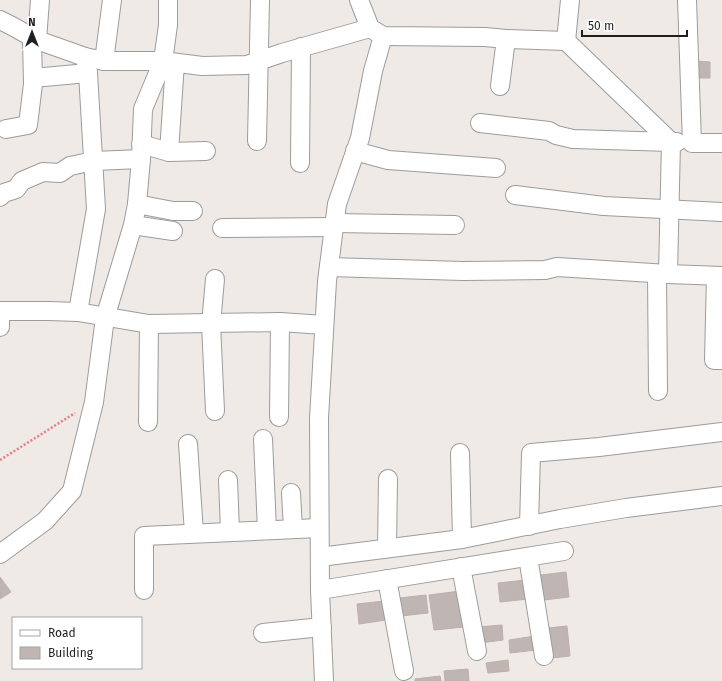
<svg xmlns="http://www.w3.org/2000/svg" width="722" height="681" font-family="'Fira Sans',sans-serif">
<rect width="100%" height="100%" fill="#efeae6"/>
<g fill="#bfb5b3" stroke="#bfafaa">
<polygon points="697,61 710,62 710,78 697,78"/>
<polygon points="566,572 569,597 544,600 541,575"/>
<polygon points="0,577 11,592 0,599"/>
<polygon points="526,580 528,599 500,602 498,583"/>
<polygon points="460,591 464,627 434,630 429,595"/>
<polygon points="426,595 428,613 401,616 399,598"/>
<polygon points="384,601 386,620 359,624 357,604"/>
<polygon points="502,625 503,640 480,643 478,627"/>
<polygon points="567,626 570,656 552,658 548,628"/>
<polygon points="535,636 536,650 510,653 509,640"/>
<polygon points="508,660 509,671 488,673 486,663"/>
<polygon points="468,669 469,681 445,681 444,671"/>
<polygon points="440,676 441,681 415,681 415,679"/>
</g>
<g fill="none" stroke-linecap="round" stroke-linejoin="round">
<defs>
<g id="minor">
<polyline points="359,0 370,28 383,36 485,37 506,39 566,41 570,0"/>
<polyline points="687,0 692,143 722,143"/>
<polyline points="0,20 12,26 37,40 85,57 104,61 163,61 202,66 247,65 282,53 370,28"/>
<polyline points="37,40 40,0"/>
<polyline points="566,41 671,142 677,142"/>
<polyline points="104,61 112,0"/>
<polyline points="33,78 88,73"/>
<polyline points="500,86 506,39"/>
<polyline points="480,123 549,131 556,135 573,139 671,142 668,274 722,276"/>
<polyline points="6,129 28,125 33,84 32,38"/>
<polyline points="257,141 260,0"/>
<polyline points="141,144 169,152 206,151"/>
<polyline points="355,151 388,160 496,168"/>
<polyline points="169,152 175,63"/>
<polyline points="300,163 301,47"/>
<polyline points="515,195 604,206 722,212"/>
<polyline points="0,197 4,193 16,189 22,181 43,172 60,173 70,166 94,161 141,159"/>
<polyline points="137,204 173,211 193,211"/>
<polyline points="335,223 455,225"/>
<polyline points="133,225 173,231"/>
<polyline points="222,228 334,227"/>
<polyline points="329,267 463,271 545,270 557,267 668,274"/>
<polyline points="657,274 658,391"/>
<polyline points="716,276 714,360 722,360"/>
<polyline points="0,311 49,311 78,312 149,324 280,322 279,417"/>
<polyline points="78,312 96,209 88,73 85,57"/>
<polyline points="280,322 324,325"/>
<polyline points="0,327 0,311"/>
<polyline points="215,411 211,324 215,279"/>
<polyline points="148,422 149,324"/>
<polyline points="263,439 267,530"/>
<polyline points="188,444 194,533"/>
<polyline points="460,453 462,539"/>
<polyline points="228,480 230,531"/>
<polyline points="291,493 293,529"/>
<polyline points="529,526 531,453 599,447 722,432"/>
<polyline points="387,548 388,479"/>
<polyline points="0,554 45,521 72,491 94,402 105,318 133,225 137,204 141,159 143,109 163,61 168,25 168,0"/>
<polyline points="320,557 462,539 560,519 626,508 722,496"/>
<polyline points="528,557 544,656"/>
<polyline points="461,567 477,651"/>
<polyline points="387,579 404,671"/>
<polyline points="144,590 144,536 319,528"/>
<polyline points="320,590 564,551"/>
<polyline points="263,633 322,627"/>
<polyline points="324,681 320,590 319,418 327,281 337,204 360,138 373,71 383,36"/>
</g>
</defs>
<use href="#minor" stroke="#9c9c9c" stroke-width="20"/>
<polyline stroke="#ec7a84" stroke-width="2.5" stroke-dasharray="2 2" stroke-linecap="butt" points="0,460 75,413"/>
<use href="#minor" stroke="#fff" stroke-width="18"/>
</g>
<rect x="12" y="617" width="130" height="52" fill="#ffffff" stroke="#a5a5a5"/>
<rect x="20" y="630" width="20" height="6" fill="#ffffff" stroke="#a5a5a5"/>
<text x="48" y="637" font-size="12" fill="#1f1f1f">Road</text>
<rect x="20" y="647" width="20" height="12" fill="#bfb5b3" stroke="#a5a5a5"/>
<text x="48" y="657" font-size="12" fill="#1f1f1f">Building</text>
<g transform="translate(32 32)" stroke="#ffffff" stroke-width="3" paint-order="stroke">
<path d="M0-3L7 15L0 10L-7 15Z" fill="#1f1f1f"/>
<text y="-6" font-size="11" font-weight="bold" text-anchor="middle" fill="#1f1f1f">N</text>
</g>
<path d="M582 30v6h105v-6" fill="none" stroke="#1f1f1f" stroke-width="2"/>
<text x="588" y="30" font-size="12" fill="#1f1f1f" stroke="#ffffff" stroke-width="3" paint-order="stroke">50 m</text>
</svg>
